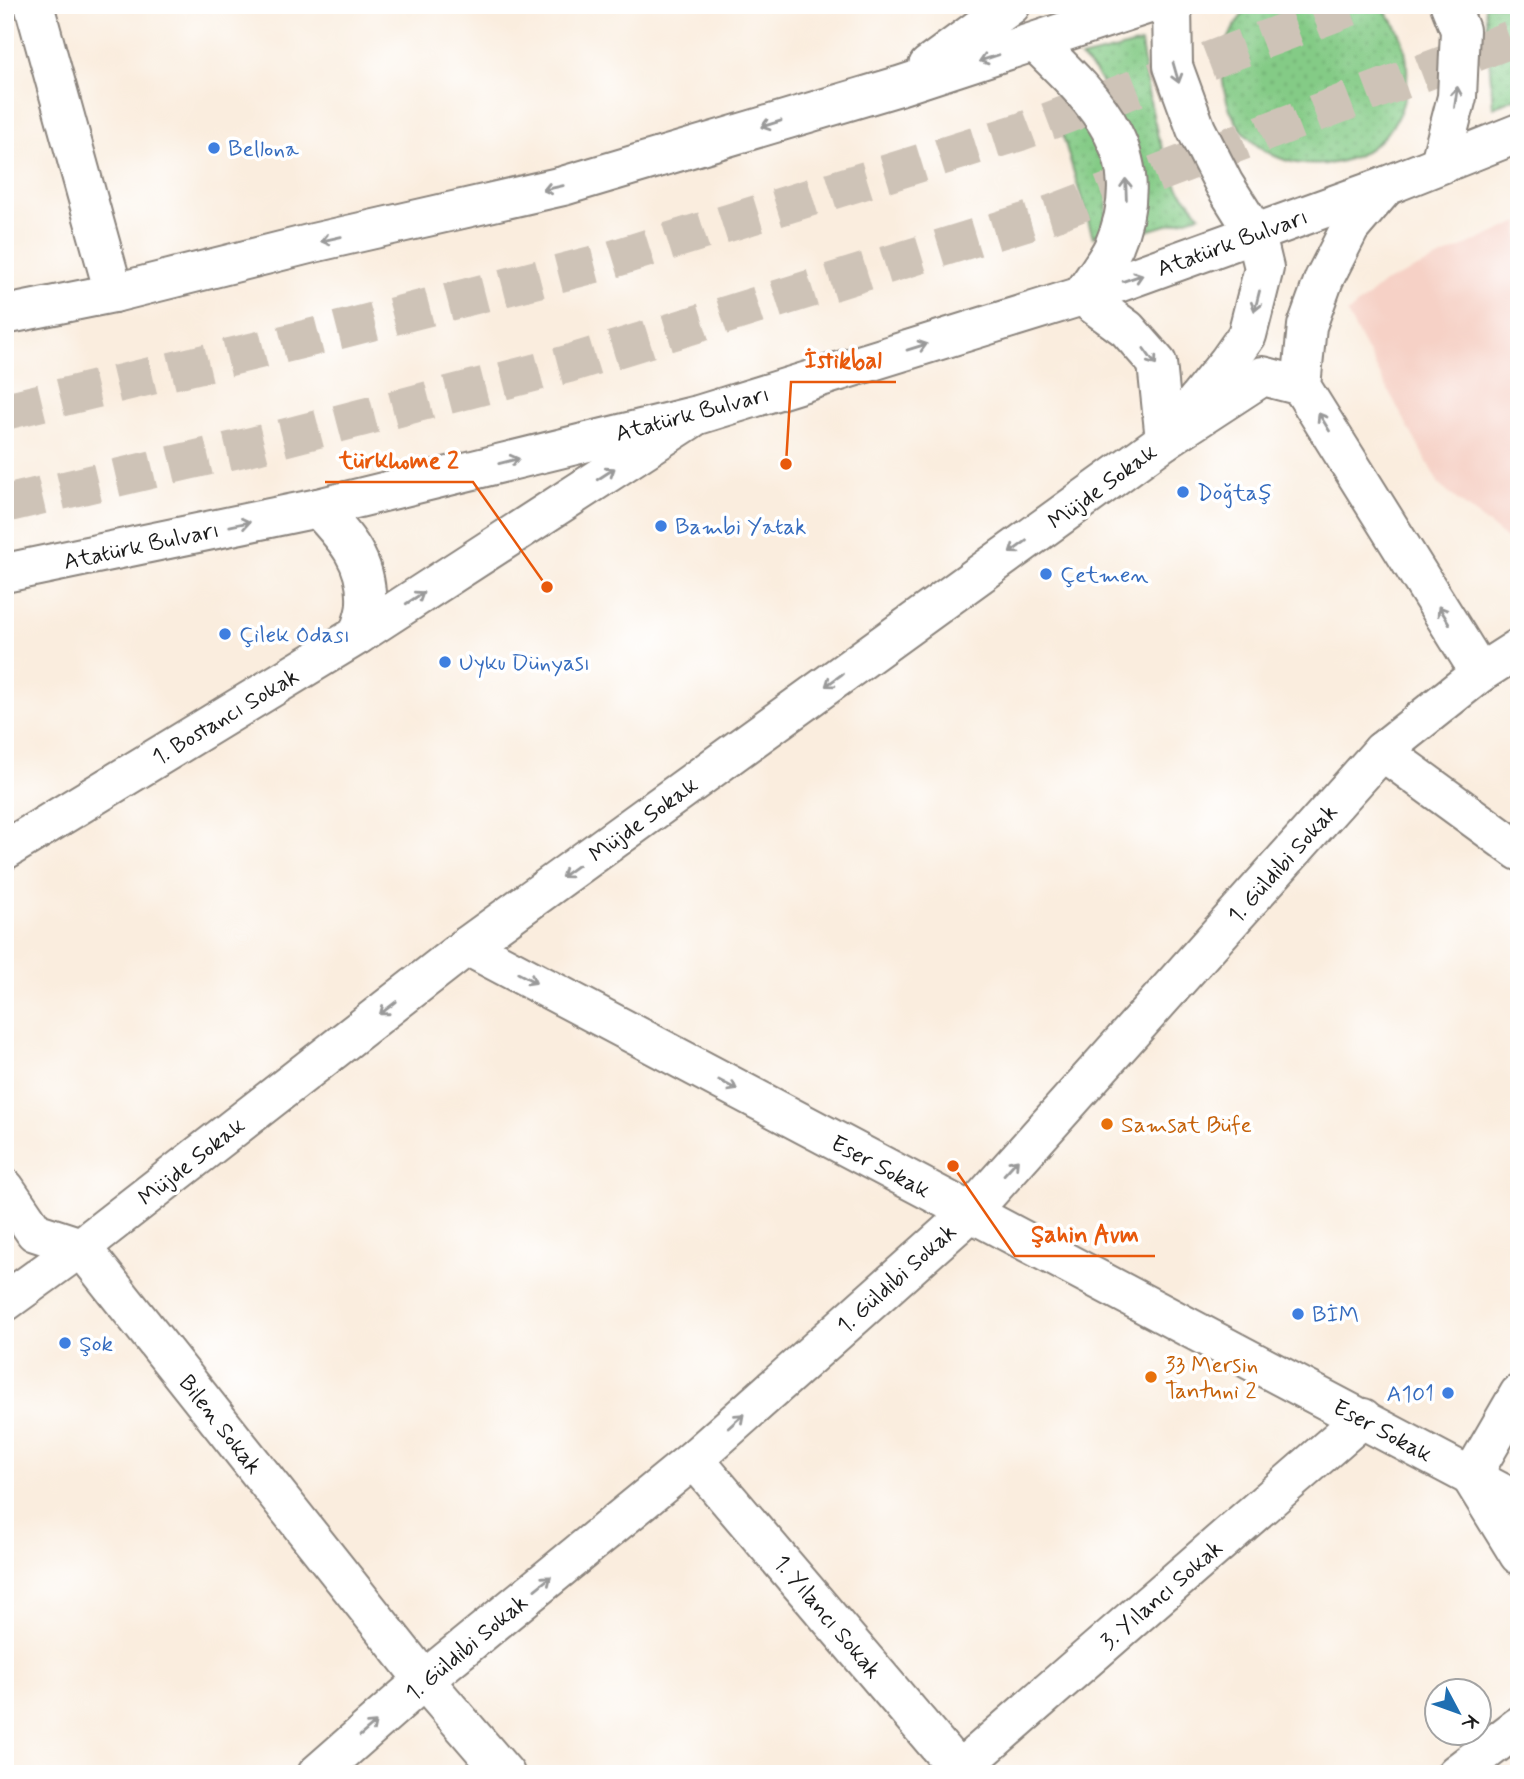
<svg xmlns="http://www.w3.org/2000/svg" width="1524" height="1779" font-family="Mynerve,sans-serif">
<defs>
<pattern id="grass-dots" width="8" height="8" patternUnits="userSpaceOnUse" patternTransform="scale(1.75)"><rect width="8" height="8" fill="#84cb86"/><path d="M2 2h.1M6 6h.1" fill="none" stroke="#71ae73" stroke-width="1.8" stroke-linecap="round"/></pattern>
</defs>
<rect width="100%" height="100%" fill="#fff"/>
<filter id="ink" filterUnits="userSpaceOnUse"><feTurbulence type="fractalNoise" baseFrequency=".0143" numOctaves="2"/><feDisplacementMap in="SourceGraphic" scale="14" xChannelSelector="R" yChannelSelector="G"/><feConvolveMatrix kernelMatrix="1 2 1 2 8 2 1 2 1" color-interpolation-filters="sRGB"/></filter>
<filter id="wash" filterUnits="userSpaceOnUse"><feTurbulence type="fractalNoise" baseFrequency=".00686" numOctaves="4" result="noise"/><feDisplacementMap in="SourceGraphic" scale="28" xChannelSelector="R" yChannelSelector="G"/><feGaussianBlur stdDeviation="1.57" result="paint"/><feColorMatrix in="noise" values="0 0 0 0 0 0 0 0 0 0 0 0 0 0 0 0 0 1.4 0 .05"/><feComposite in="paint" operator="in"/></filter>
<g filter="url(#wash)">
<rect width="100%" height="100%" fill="#faedde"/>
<polygon fill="#f6d1c6" points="1519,222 1519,549 1440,486 1347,314 1384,283"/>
<g fill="url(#grass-dots)" stroke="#507451" stroke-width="2">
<path d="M1252,5l129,1c6,8 14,17 18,26 7,15 9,31 8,47 -5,109 -169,118 -184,3 -4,-28 8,-59 29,-77z"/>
<polygon points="1485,5 1507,5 1519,29 1519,96 1493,107"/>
<polygon points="1141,43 1148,92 1158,137 1178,187 1200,215 1131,236 1114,101 1094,71 1081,58"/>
<polygon points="1052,99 1067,100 1111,154 1105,228 1093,237"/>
</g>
</g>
<g filter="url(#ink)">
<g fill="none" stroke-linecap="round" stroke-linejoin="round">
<g stroke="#cec3b7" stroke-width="38" stroke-dasharray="38 19" stroke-linecap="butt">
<polyline points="5,411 313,337 603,262 1020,132 1356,5"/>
<polyline points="5,504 256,445 568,364 1051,214 1519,36"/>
</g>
<defs>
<g id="minor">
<polyline points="34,5 114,293"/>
<polyline points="358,635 691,419"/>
<polyline points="1480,673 1519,648"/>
<polyline points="1382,751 1519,851"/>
<path d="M5,850l353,-215c3,-10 8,-21 8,-32 2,-42 -21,-66 -48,-95"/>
<polyline points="5,1188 35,1232 81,1247 424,1680 505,1774"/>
<polyline points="1519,1394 1471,1477 1519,1555"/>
<polyline points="694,1459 962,1774"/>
<polyline points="959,1770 1363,1418"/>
<polyline points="1456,1774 1519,1726"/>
</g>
<g id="tertiary">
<polyline points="1082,296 1127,329 1157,363 1165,440"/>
<polyline points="1186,414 1228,362 1247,335 1264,268 1256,235"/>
<polyline points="467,946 1519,1502"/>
<polyline points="5,1302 81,1247 467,946 1165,440 1263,376 1301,386"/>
<polyline points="317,1774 424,1680 694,1459 970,1213 1382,751 1480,673 1301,386 1307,326 1324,279 1350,228 1386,186"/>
</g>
<g id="trunk">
<polyline points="1172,5 1173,66 1196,129 1224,184 1256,235"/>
<path d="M1036,43c61,59 117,112 78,203 -8,17 -22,34 -32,50"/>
<polyline points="928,66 1011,5"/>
<polyline points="1440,163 1457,97 1460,30 1450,5"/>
<polyline points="5,315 114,293 313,243 563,186 899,86 1146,5"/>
<polyline points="5,573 318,508 698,415 1082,296 1386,186 1519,133"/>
</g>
</defs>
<use href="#minor" stroke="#8b847d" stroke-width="42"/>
<use href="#tertiary" stroke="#8b847d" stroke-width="42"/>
<use href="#trunk" stroke="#8b847d" stroke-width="42"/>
<use href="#minor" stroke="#fff" stroke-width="38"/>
<use href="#tertiary" stroke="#fff" stroke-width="38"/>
<use href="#trunk" stroke="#fff" stroke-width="38"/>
</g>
<defs><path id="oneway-shaft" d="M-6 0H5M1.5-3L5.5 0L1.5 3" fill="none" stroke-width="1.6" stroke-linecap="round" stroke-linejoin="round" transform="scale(1.75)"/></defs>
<g stroke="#999">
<use href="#oneway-shaft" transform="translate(989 58) rotate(162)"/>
<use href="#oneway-shaft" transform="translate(1176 73) rotate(74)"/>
<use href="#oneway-shaft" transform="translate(1456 97) rotate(-82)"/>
<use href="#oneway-shaft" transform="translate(771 124) rotate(163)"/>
<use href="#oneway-shaft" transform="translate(553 188) rotate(167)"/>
<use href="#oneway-shaft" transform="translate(1126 189) rotate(-92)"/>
<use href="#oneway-shaft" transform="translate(331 239) rotate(167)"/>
<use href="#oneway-shaft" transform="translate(1133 278) rotate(-19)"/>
<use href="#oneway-shaft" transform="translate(1257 301) rotate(104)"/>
<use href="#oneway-shaft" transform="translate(917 347) rotate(-17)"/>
<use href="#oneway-shaft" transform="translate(1150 357) rotate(54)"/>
<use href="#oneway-shaft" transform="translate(1324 422) rotate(-122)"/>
<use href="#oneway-shaft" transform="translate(509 461) rotate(-14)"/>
<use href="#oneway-shaft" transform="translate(606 474) rotate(-33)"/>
<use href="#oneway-shaft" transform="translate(240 524) rotate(-12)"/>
<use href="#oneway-shaft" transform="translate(1018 547) rotate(144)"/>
<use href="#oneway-shaft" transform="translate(415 598) rotate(-33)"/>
<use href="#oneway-shaft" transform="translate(1444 615) rotate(-122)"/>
<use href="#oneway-shaft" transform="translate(834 680) rotate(144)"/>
<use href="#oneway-shaft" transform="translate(570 871) rotate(144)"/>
<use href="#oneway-shaft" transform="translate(527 978) rotate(28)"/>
<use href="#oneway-shaft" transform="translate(388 1008) rotate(142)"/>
<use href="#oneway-shaft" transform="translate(728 1085) rotate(28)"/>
<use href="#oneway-shaft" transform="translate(1011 1167) rotate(-48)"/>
<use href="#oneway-shaft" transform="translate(736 1421) rotate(-42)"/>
<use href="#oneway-shaft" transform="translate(543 1583) rotate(-39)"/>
<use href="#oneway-shaft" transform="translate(368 1729) rotate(-41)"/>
</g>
</g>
<g fill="#3f7fe0" stroke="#fff" stroke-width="2.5">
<circle cx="214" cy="148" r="7"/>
<circle cx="1183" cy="492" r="7"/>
<circle cx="661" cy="526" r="7"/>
<circle cx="1046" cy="574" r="7"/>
<circle cx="225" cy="634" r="7"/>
<circle cx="445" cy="662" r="7"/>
<circle cx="1298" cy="1314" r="7"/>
<circle cx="65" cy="1343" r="7"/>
<circle cx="1448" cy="1393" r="7"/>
</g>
<g fill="#e8710a" stroke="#fff" stroke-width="2.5">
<circle cx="1107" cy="1124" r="7"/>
<circle cx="1151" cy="1377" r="7"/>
</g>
<g text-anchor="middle" stroke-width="7" stroke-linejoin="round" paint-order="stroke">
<g font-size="23" fill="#366cbe" stroke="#fff" text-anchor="start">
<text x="228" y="156">Bellona</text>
<text x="1197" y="500">Doğtaş</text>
<text x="675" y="534">Bambi Yatak</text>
<text x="1060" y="582">Çetmen</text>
<text x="239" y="642">Çilek Odası</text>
<text x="459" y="670">Uyku Dünyası</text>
<text x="1312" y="1322">BİM</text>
<text x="79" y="1351">Şok</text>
<text x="1434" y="1401" text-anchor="end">A101</text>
</g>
<g font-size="23" fill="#1c1c1c" stroke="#fff">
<text transform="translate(1232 242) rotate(-20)" y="8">Atatürk Bulvarı</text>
<text transform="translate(692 413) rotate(-15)" y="8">Atatürk Bulvarı</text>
<text transform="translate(1102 486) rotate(-36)" y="8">Müjde Sokak</text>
<text transform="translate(141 545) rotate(-12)" y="8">Atatürk Bulvarı</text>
<text transform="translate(225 716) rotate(-31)" y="8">1. Bostancı Sokak</text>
<text transform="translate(643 819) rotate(-36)" y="8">Müjde Sokak</text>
<text transform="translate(1282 863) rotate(-48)" y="8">1. Güldibi Sokak</text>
<text transform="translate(191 1161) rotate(-38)" y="8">Müjde Sokak</text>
<text transform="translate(881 1166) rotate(28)" y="8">Eser Sokak</text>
<text transform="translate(896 1278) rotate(-42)" y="8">1. Güldibi Sokak</text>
<text transform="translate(221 1424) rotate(52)" y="8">Bilen Sokak</text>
<text transform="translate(1383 1430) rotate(28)" y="8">Eser Sokak</text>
<text transform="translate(1161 1594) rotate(-41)" y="8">3. Yılancı Sokak</text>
<text transform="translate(828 1616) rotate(50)" y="8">1. Yılancı Sokak</text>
<text transform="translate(466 1647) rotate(-40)" y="8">1. Güldibi Sokak</text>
</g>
<g font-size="23" fill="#c56008" stroke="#fff" text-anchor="start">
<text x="1121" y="1132">Samsat Büfe</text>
<text x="1165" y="1372">33 Mersin<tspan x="1165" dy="26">Tantuni 2</tspan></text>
</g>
</g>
<path fill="none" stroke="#e8590c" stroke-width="2.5" d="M786 464L791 382H896M547 587L473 482H325M953 1166L1015 1256H1155"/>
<g fill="#e8590c" stroke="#fff" stroke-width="2.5">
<circle cx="786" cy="464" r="7"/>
<circle cx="547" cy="587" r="7"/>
<circle cx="953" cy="1166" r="7"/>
</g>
<g font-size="24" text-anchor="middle" font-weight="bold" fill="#e8590c" stroke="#fff" stroke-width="7" stroke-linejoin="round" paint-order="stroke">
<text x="843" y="368">İstikbal</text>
<text x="399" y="468">türkhome 2</text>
<text x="1085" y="1242">Şahin Avm</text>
</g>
<rect width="1524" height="1779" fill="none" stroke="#fff" stroke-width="28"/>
<g transform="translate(1458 1712) rotate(131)"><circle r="33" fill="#ffffff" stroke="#a4a4a4" stroke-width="2"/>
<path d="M0-5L12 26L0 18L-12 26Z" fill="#1f6fb2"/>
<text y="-10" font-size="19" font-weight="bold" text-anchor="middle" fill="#1c1c1c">K</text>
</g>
</svg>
